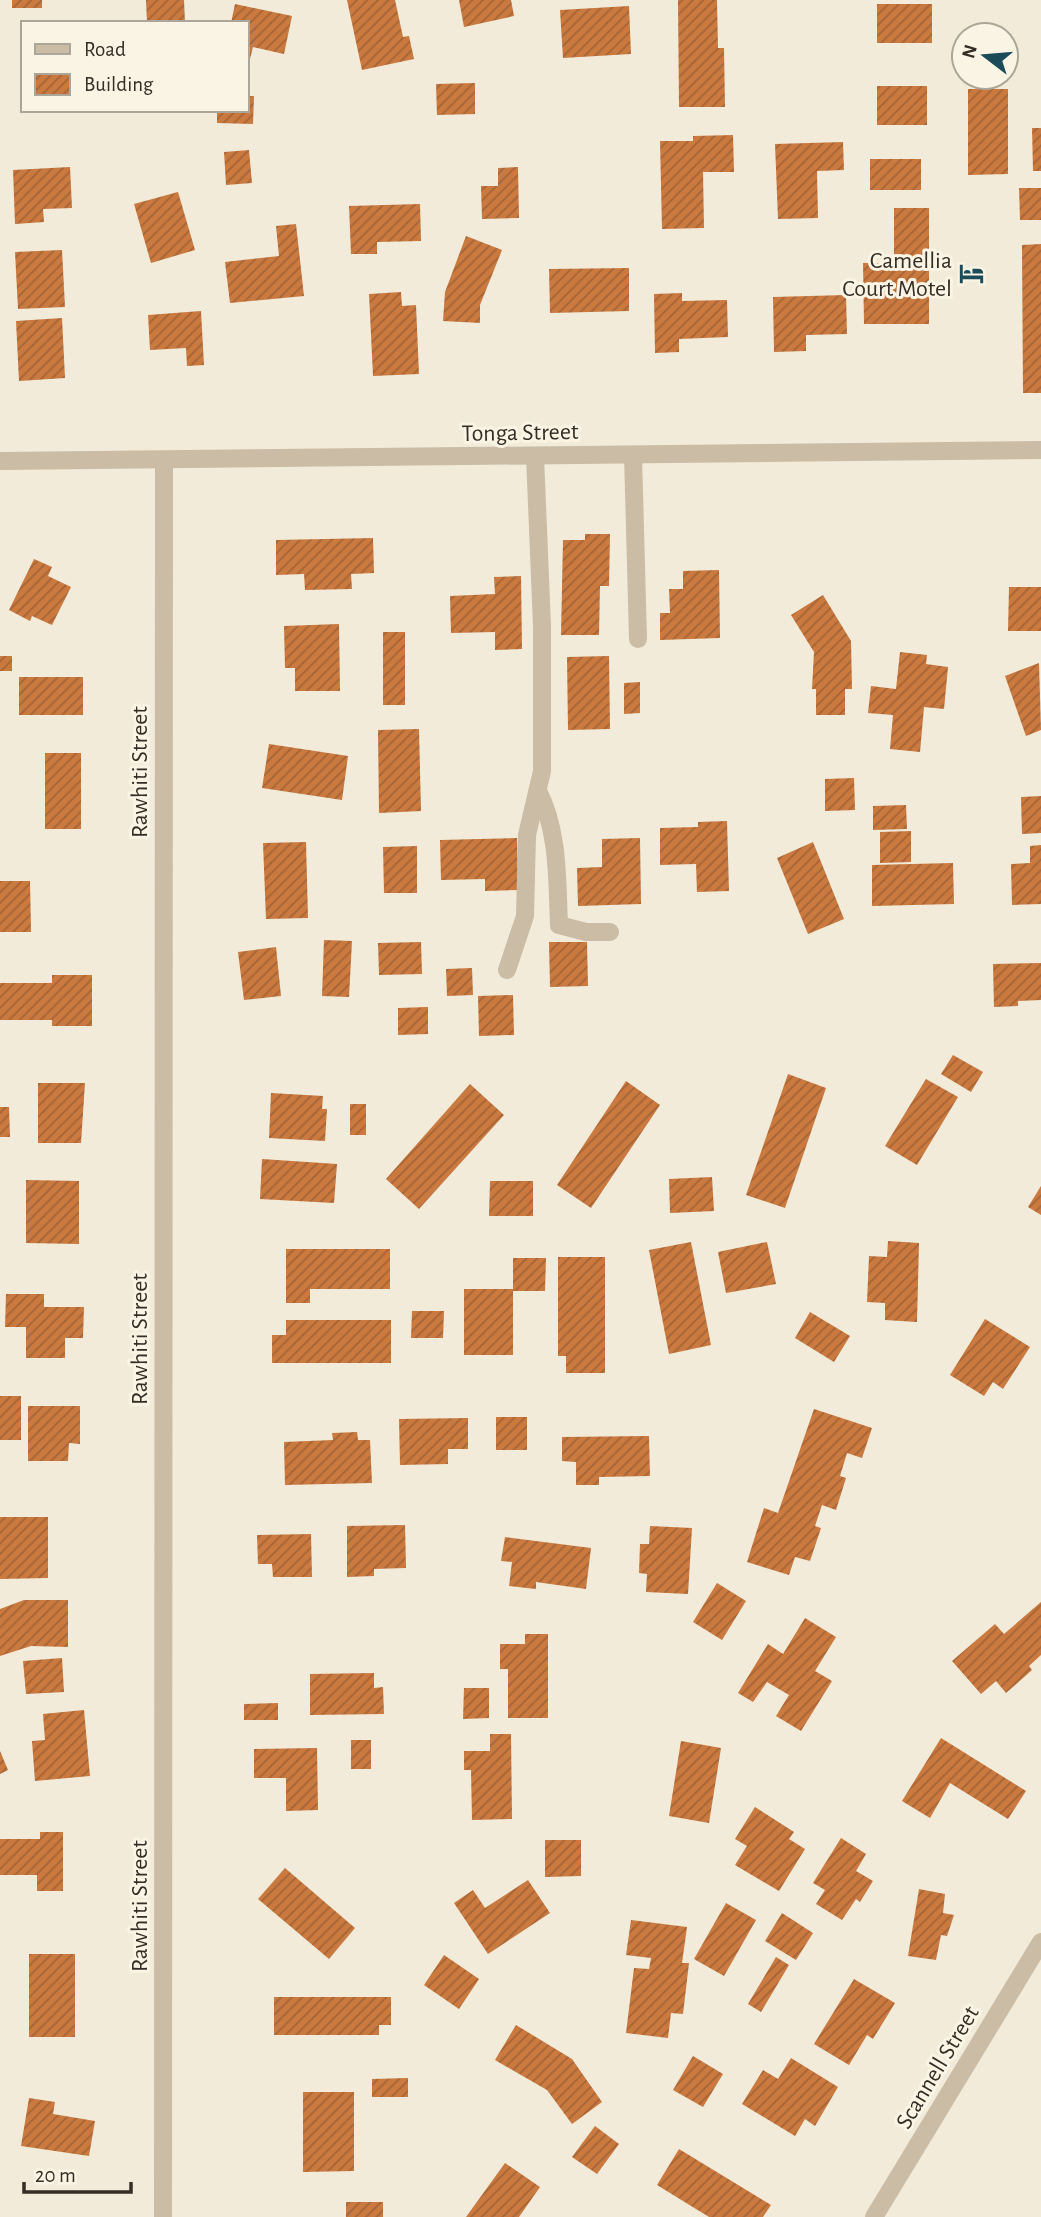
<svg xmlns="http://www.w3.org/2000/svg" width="1041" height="2217" font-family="'Alegreya Sans',sans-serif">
<defs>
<pattern id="building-hatch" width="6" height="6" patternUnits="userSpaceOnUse" patternTransform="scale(1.75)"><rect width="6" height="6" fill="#ca793f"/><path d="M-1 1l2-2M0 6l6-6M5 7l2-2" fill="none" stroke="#a56435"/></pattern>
</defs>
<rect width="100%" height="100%" fill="#f2ebd9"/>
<g fill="url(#building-hatch)">
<rect x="12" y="0" width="30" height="8"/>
<polygon points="146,0 184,0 185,23 147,23"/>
<polygon points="347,0 395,0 403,37 409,36 414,59 362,70"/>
<polygon points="459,0 511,0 514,16 464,27"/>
<polygon points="678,0 717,0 718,48 724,48 725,107 679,107"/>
<polygon points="235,4 292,16 284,54 253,47 247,71 247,23 231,23"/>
<rect x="877" y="4" width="55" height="39"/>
<polygon points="629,6 631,54 563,58 560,10"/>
<polygon points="475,83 475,114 437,115 436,84"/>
<rect x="877" y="86" width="50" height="39"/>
<polygon points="968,89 1008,89 1008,174 968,175"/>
<polygon points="247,96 254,96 253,124 217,123 217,110 247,110"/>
<polygon points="1032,128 1041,128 1041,171 1033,171"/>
<polygon points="733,135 734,172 703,172 704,228 662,229 660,141 693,141 693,136"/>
<polygon points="843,142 844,170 817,171 818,218 778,219 775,144"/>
<polygon points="249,150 252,183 226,185 224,152"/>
<rect x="870" y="159" width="51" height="31"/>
<polygon points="70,167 72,208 43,209 44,222 15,224 13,170"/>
<polygon points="518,167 519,218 482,219 481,186 498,186 498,168"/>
<polygon points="1019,188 1041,188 1041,220 1020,220"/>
<polygon points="178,192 195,250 151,263 134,204"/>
<polygon points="420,204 421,241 377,242 377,254 351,254 349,206"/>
<polygon points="894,208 929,208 929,324 864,324 863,263 894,263"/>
<polygon points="296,224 304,296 230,303 225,262 279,256 276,226"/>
<polygon points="466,236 502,250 480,305 480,323 443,321 445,292"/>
<polygon points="1041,244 1041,393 1023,393 1022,245"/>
<polygon points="62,250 65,307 18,309 15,252"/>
<polygon points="629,268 629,311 550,313 549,269"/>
<polygon points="401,292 402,306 416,305 419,374 373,376 369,294"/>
<polygon points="682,293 682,301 727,300 728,337 679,339 679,352 655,353 654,294"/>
<polygon points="846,295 847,334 806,335 806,351 774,352 773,297"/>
<polygon points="201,311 204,365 187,366 186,348 150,350 148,315"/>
<polygon points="62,318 65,378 19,381 16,321"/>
<polygon points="585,534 610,534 609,586 600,586 599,635 561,635 563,540 585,540"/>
<polygon points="373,538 374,573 351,574 352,589 305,590 304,574 276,575 276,540"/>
<polygon points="34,559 52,567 48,576 71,587 52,625 32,616 30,621 9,610"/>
<polygon points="719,570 720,638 660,640 660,613 670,613 669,589 683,589 683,571"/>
<polygon points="521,576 522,649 495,650 495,632 451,633 450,596 495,594 494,577"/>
<polygon points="1009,587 1041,587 1041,631 1008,631"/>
<polygon points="823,595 851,641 852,689 845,689 845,715 816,715 816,689 812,689 814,652 791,615"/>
<polygon points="339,624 340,691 295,691 295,668 285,668 284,626"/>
<rect x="383" y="632" width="22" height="73"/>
<polygon points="900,652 927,655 926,664 948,667 944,709 924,707 920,752 890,749 893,715 868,713 871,686 896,689"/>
<rect x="0" y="656" width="12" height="15"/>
<polygon points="609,656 610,729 568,730 567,657"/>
<polygon points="1039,663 1041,730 1026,736 1005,676"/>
<rect x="19" y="677" width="64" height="38"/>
<polygon points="640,682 640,713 624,714 624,683"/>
<polygon points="419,729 421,811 379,813 378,730"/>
<polygon points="269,744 348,756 342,800 262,788"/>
<rect x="45" y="753" width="36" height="76"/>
<polygon points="854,778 855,810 825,811 825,779"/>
<polygon points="1041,796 1041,833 1022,834 1021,797"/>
<polygon points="906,805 907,829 873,830 873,806"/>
<polygon points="727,821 729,891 697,892 696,864 660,865 660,828 698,827 698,822"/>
<polygon points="911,831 911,862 880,863 880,832"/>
<polygon points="517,838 518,890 485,891 485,879 441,880 440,840"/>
<polygon points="640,838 641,904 578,906 577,868 602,867 602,839"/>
<polygon points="306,842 308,918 266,919 263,843"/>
<polygon points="813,842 844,919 808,934 777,858"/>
<polygon points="1041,845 1041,904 1012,905 1011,864 1030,863 1030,846"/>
<polygon points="417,846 417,893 384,893 383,847"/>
<polygon points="953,863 954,904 872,906 872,865"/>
<polygon points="0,881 30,881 31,932 0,932"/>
<polygon points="324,940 352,941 349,997 322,996"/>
<polygon points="421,942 422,974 379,975 378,943"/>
<polygon points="549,942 587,942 588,986 550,987"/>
<polygon points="276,947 281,996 244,1000 238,952"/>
<polygon points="1041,963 1041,1000 1018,1001 1018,1006 994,1007 993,964"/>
<polygon points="472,968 473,995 447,996 446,969"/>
<polygon points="52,975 92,975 92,1026 52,1026 52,1020 0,1020 0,983 52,983"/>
<polygon points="513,995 514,1035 479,1036 478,996"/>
<polygon points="428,1007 428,1034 398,1035 398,1008"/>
<polygon points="953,1055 983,1072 971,1092 941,1074"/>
<polygon points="788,1074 826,1088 785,1208 746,1195"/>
<polygon points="926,1079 958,1097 917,1165 885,1146"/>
<polygon points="626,1081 660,1105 591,1208 557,1185"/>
<polygon points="38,1083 85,1083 81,1143 38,1143"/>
<polygon points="470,1084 504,1115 419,1209 386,1179"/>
<polygon points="271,1093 323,1096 322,1109 327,1109 325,1141 269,1138"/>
<rect x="350" y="1104" width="16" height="31"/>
<polygon points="0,1107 9,1107 10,1137 0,1137"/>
<polygon points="262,1159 337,1164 334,1203 260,1199"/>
<polygon points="712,1177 714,1211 670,1213 669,1179"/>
<polygon points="26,1180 79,1181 79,1244 26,1243"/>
<polygon points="490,1181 533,1181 533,1216 489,1216"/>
<polygon points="1041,1186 1041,1215 1028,1207"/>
<polygon points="888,1241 919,1243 917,1322 885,1320 885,1303 867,1302 869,1256 887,1257"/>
<polygon points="691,1242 711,1345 669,1354 649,1250"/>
<polygon points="767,1242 776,1284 726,1293 718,1252"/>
<polygon points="286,1249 390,1249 390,1289 310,1289 310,1303 286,1303"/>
<polygon points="558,1257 605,1257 605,1373 566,1373 566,1356 558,1356"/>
<polygon points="513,1258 546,1258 545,1291 513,1291 513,1355 464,1355 464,1289 513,1289"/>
<polygon points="6,1294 44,1294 44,1307 84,1307 83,1338 65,1338 65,1358 26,1358 26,1327 5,1327"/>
<polygon points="412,1311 444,1311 443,1338 411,1338"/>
<polygon points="810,1312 850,1336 834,1362 795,1338"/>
<polygon points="985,1319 1030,1347 1003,1389 993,1382 984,1396 950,1375"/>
<polygon points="286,1320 391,1320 391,1363 272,1363 272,1335 286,1335"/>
<rect x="0" y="1396" width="21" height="44"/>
<polygon points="28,1406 80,1406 80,1444 69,1443 68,1461 28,1461"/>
<polygon points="814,1409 872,1428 862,1458 847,1453 840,1476 846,1478 836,1510 822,1505 815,1526 821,1528 810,1561 795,1557 789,1575 747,1562 764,1508 778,1513"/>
<rect x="496" y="1417" width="31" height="33"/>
<polygon points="468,1418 468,1449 448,1449 448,1464 400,1465 399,1419"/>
<polygon points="357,1432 358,1440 370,1440 372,1483 285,1485 284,1442 333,1440 332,1433"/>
<polygon points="649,1436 650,1476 599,1477 599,1485 576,1485 576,1462 562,1461 562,1437"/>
<polygon points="0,1517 48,1517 48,1578 0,1579"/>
<polygon points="405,1525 406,1568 374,1569 374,1576 347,1577 347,1526"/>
<polygon points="650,1526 692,1528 688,1594 646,1592 647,1574 639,1573 640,1544 649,1544"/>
<polygon points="311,1534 312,1577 273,1577 272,1564 258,1564 257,1535"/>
<polygon points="505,1537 591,1548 586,1589 536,1582 536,1589 509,1586 512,1562 501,1561"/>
<polygon points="717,1583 746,1601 722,1640 693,1622"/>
<polygon points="24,1600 68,1600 68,1647 31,1646 0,1656 0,1609"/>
<polygon points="1041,1602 1041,1655 1029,1666 1032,1670 1006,1693 996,1681 981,1694 952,1661 995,1624 1004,1634"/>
<polygon points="805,1618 836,1637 815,1671 832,1681 801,1731 776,1716 789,1695 767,1682 753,1702 738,1693 768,1644 783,1654"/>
<polygon points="525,1634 548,1634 548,1718 508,1718 508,1669 500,1669 500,1644 525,1644"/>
<polygon points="62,1658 64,1692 26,1694 23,1661"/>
<polygon points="374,1673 374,1688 383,1687 384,1714 310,1715 310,1674"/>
<polygon points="464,1688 489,1688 489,1718 463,1719"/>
<polygon points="278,1703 278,1720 244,1720 244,1704"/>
<polygon points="84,1710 90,1776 35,1781 32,1741 45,1740 43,1714"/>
<polygon points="490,1734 511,1734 512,1819 472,1820 471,1770 464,1770 464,1751 490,1751"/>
<polygon points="941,1738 1026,1791 1008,1819 950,1783 930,1818 902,1801"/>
<rect x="351" y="1740" width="20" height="29"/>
<polygon points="681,1741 721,1748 709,1823 669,1816"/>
<polygon points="317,1748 318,1810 286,1811 286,1778 254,1778 254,1749"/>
<polygon points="0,1751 8,1770 0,1774"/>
<polygon points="755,1807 794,1832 789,1839 805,1849 779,1891 735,1865 747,1846 735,1839"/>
<polygon points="40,1832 63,1832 63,1891 37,1891 37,1875 0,1875 0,1839 40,1839"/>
<polygon points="841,1838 866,1854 856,1871 873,1881 860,1902 856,1899 842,1920 816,1904 825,1890 813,1883"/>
<polygon points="545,1840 581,1840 581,1876 545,1877"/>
<polygon points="285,1868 355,1928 329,1959 258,1899"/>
<polygon points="528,1880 550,1913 488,1954 454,1903 473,1890 485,1908"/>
<polygon points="919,1889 945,1894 943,1913 954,1915 947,1936 941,1935 936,1960 908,1956"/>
<polygon points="726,1903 756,1920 724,1976 694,1959"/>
<polygon points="782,1913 813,1933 796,1960 765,1941"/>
<polygon points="631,1920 687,1927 682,1963 689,1963 683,2014 671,2013 668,2038 626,2033 634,1968 649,1969 651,1958 626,1955"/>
<rect x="29" y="1954" width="46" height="83"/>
<polygon points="444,1955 479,1979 459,2009 424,1985"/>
<polygon points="776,1957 789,1965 761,2012 748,2004"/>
<polygon points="854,1979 895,2003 873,2039 867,2035 849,2065 814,2044"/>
<polygon points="274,1997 391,1997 391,2025 379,2025 379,2035 274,2035"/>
<polygon points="516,2025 572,2059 602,2102 572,2124 547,2090 495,2060"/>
<polygon points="693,2056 723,2074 703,2107 673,2090"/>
<polygon points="791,2058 838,2087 815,2126 805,2119 795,2136 742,2104 763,2070 778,2079"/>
<polygon points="408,2078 408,2097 372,2097 372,2079"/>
<polygon points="303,2092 354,2092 354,2171 303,2172"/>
<polygon points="29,2098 55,2102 53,2114 95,2121 89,2156 21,2146"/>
<polygon points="595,2126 619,2144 597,2174 572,2157"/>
<polygon points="679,2149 771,2205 763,2217 709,2217 657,2185"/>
<polygon points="505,2163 540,2187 519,2217 466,2217"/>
<rect x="346" y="2202" width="37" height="15"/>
</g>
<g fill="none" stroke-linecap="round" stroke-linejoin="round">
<g stroke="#cabca5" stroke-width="18">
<polyline points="633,455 638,639"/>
<path d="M538,791c21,40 19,90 21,134l27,7h24"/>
<polyline points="507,970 525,916 527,835 542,771 542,626 535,456"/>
</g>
<g stroke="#cabca5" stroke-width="18">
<polyline points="0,461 1041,450"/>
<polyline points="163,2217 164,461"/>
<polyline points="874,2217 1041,1942"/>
</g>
</g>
<defs>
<symbol id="hotel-bare" viewBox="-9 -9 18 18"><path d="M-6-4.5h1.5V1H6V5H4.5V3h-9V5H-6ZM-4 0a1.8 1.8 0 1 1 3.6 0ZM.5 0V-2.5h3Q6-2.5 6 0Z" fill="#1b4a58" stroke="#faf4e5" stroke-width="2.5" paint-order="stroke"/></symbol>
</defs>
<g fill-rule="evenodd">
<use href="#hotel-bare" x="954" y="256" width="35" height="35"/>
</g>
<g text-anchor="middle" stroke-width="6" stroke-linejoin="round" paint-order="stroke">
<g font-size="24" fill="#362e26" stroke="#faf4e5" text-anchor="end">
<text x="952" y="268">Camellia<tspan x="952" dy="28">Court Motel</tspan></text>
</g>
<g font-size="24" fill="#362e26" stroke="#faf4e5">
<text transform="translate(520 432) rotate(-1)" y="8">Tonga Street</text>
<text transform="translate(139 772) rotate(-90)" y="8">Rawhiti Street</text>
<text transform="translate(139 1339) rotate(-90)" y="8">Rawhiti Street</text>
<text transform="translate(139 1906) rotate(-90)" y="8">Rawhiti Street</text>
<text transform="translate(937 2067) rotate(-59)" y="8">Scannell Street</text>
</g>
</g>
<rect x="21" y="21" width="228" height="91" fill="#faf4e5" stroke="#aca599" stroke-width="2"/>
<rect x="35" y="44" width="35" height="10" fill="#cabca5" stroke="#aca599" stroke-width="2"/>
<text x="84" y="56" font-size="21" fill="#362e26">Road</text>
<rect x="35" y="74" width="35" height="21" fill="url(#building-hatch)" stroke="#aca599" stroke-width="2"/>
<text x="84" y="91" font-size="21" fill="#362e26">Building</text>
<g transform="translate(985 56) rotate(286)"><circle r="33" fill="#faf4e5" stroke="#aca599" stroke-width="2"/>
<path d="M0-5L12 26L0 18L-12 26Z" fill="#1b4a58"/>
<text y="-10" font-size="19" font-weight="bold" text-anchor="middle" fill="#362e26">N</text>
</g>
<path d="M24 2182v10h107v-10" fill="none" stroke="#362e26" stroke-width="3.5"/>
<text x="35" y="2182" font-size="21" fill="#362e26" stroke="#faf4e5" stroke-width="5" paint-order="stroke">20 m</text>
</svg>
